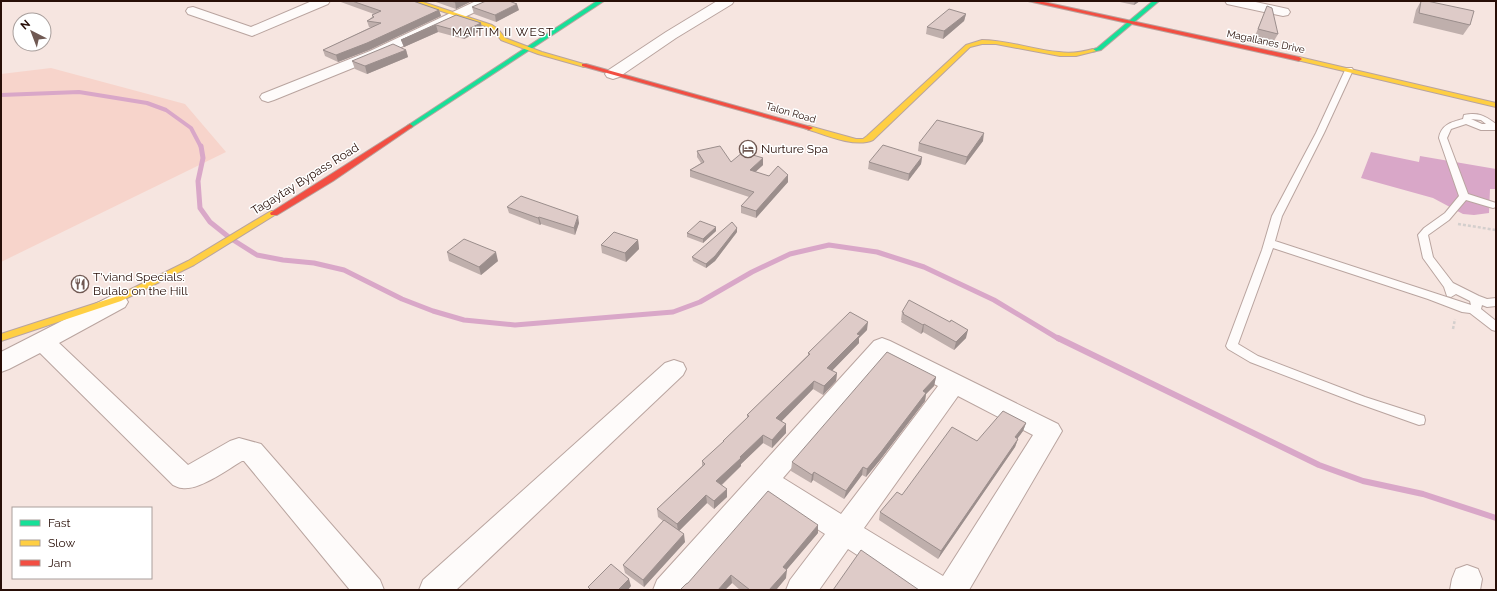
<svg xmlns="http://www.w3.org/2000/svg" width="1497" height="591" font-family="Raleway,sans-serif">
<rect width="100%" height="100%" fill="#f6e5e0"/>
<polygon fill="#f7d4cb" points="51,68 185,104 226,152 1,262 1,74"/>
<polygon fill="#d9a7c8" points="1371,152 1419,162 1420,156 1496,169 1496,189 1490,189 1489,213 1474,215 1463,214 1433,198 1361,178"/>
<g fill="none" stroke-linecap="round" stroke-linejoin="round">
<polyline stroke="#d9a7c8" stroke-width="4" points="1,95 79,92 147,103 166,110 191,128 201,147"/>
<polyline stroke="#d9a7c8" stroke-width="5" points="201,146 203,158 198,181 200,208 210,222 230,238 257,255 283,260 314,263 344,270 402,299 433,311 464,320 515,325 673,312 700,302 752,272 790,254 829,245 877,252 924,267 994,300 1059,339"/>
<polyline stroke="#d9a7c8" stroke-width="6" points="1058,338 1319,465 1363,481 1423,494 1496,518"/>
<defs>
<path id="lane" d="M1346,68h6l1,2 -29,63 -42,83 -7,25 196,64 -1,-4 -14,-7 -5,3 -4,-1 -3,-9 -21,-29 -5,-23 6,-7 21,-15 14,-17 -20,-58c2,-13 12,-16 24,-19l1,-4c15,-3 21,1 32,9v6h-15l-15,-6 -15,5 -4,9 21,56 28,9v4l-3,1 -27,-8 -17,20 -21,15 5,22 20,26 26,13 8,3 9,-1v8l-9,1 -5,-2 -1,4 15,12v10l-4,-1 -22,-17 -8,-1 -34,-13 -155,-51 -35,96 20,12 107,41 59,19 1,4 -1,4 -5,1 -62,-22 -107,-41 -22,-13 -2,-3 36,-96 10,-34 44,-83zM1471,119l10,1 5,4h-4z"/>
<g id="street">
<polygon points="312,1 330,1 328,4 252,36 188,14 186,11 188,8 193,7 251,27"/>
<polygon points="476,1 494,1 492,4 380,57 274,100 268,102 262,100 260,97 262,94 370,51"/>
<polygon points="717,1 734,1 732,4 676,38 619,77 613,79 607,77 605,74 607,71 666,32"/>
<polygon points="1225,1 1251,1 1288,9 1290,12 1288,15 1283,16 1227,4"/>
<path d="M117,294l8,3 3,5 -3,5 -66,36 129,122 42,-24 9,-3 22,6 119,136 4,10h-34l-106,-129h-2c-14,8 -43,30 -60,27 -3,0 -6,-2 -9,-3l-133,-132 -31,16 -8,3v-20l108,-55z"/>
<path d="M882,338l8,3 168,83 4,7 -93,159h-58l-63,-41 -29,41h-33l4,-10 35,-46 -58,-37 -79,93h-35l4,-10 217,-239zM885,359l53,27 -97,128 -58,-36zM958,396l75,39 -90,141 -79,-48z"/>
<polygon points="674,360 683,363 686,369 683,375 456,590 419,590 423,580 665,363"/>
<polygon points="1467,565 1478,569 1482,579 1480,590 1450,590 1452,579 1456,569"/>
</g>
<g id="fast">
<polygon points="597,1 604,1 412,127 410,128 407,126"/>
<polygon points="1153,1 1159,1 1101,50 1091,52 1091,50 1097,48"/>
</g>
<g id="slow">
<polygon points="412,1 420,1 492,25 498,29 505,38 542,52 587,65 584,67 538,54 501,40 494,31 488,27"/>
<path d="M982,40c26,0 51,10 77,12 12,2 23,0 34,-3l3,2 -20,5h-16l-64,-12h-14l-12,3 -97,93c-18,8 -48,-5 -66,-11l-2,-1 4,-2 47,13h7l4,-3 99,-91z"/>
<polygon points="1299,57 1496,103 1496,107 1297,60 1297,58"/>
<polygon points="271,211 277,211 278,213 194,265 121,301 1,341 1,334 115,297 188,261"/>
</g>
<g id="jam">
<polygon points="1028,1 1039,1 1299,57 1302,59 1299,61"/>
<polygon points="582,64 586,64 811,127 813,128 809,130 807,129 582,66"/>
<polygon points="410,124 413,126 412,127 333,181 277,215 271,215 270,213"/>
</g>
</defs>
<use href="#lane" stroke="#b9a49f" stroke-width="2"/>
<use href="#street" stroke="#b9a49f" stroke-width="2"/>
<use href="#fast" stroke="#b9a49f" stroke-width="2"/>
<use href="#slow" stroke="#b9a49f" stroke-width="2"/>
<use href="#jam" stroke="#b9a49f" stroke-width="2"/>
<g stroke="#d4cfcd" stroke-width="2.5" stroke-dasharray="3 2" stroke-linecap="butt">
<polyline points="1458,224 1496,230"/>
<polyline points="1453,329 1455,319"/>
</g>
<use href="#lane" fill="#fefbfa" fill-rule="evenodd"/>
<use href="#street" fill="#fefbfa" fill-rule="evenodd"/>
<use href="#fast" fill="#16e098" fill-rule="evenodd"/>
<use href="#slow" fill="#ffcf43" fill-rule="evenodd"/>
<use href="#jam" fill="#f24e42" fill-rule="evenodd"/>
</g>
<g fill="#bfafac">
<polygon points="338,1 413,1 439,10 441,16 369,50 338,62 325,56 323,50 371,27 369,27 367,21 372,17 372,15 374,14"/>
<polygon points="433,1 472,1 456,9"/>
<polygon points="1115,1 1140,1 1134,5"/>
<polygon points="1421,1 1427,1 1470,25 1463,35 1413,23 1416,10"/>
<polygon points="1267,6 1278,34 1274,41 1255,36"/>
<polygon points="472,7 519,10 496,22 474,14"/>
<polygon points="966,14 964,21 943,39 926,34 927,27"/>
<polygon points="456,15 481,23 482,30 464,39 438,32 404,47 401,40"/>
<polygon points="406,50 408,57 367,74 355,69 352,61"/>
<polygon points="983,141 965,165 918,151 919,143"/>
<polygon points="697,151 731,162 763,165 755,172 769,176 788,175 788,182 756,218 741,213 741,206 749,197 690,177 690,170 701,163 697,157"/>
<polygon points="922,157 921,164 908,181 868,169 869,162"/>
<polygon points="507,207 579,223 575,235 541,224 540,225 509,213"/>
<polygon points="716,231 703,243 687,237 687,233"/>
<polygon points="737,232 715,261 706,268 693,261 692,257"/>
<polygon points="638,240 639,249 626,262 602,253 601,245"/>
<polygon points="447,252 498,261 481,275 449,261"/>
<polygon points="902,312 966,338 954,350 923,332 921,334 901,322 902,320 901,320"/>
<polygon points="867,330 859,338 859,343 832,370 837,373 836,381 823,395 813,389 781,421 786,424 786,433 772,448 763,443 741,464 741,466 722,485 727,497 714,509 707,503 679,531 685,542 644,587 625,573 623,565 663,521 658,517 657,509 702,466 702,461 723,442 723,441 747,418 747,415 808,355 808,353"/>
<polygon points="936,377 934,386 926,394 925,401 880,460 866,477 862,475 844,499 813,480 811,483 791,471 792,462"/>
<polygon points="1026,423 1023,431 1017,439 1018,439 1015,447 938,559 879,520 880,512 902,495 977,441"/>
<polygon points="818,533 786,570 786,578 776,590 740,590 732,583 725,590 680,590 688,583"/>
</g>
<g fill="#9b8e8c">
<polygon points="458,1 472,1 456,9 455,2"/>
<polygon points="1135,1 1140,1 1134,5"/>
<polygon points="517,4 519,10 496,22 495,15"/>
<polygon points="439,10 441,16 369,50 338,62 336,55"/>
<polygon points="966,14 964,21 943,39 944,31"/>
<polygon points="481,23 482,30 464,39 462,32"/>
<polygon points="436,25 438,32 404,47 401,40"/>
<polygon points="406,50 408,57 367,74 365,66"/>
<polygon points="984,133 983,141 965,165 967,157"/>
<polygon points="922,157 921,164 908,181 909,174"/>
<polygon points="763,158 763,165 750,177 750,170"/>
<polygon points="788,175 788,182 756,218 756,211"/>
<polygon points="578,216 579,223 575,235 574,228"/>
<polygon points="539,217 541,224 540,225 538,218"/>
<polygon points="716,227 716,231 703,243 703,239"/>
<polygon points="737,228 737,232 715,261 706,268 706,264"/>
<polygon points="638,240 639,249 626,262 625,253"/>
<polygon points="496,252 498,261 481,275 479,267"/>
<polygon points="868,322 867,330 859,338 859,343 827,376 827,368 857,334"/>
<polygon points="924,324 923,332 921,334 923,325"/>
<polygon points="968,330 966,338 954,350 956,342"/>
<polygon points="837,373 836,381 823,395 824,386"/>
<polygon points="936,377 934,386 926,394 925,401 880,460 866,477 867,469 923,391"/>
<polygon points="814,381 813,389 776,427 776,418"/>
<polygon points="1026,423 1023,431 1012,446 1015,437"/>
<polygon points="786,424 786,433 772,448 772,440"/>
<polygon points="763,435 763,443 741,464 741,466 717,489 716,481 740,457"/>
<polygon points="1018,439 1015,447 938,559 941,551"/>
<polygon points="863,467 862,475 844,499 846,491"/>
<polygon points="814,472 813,480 811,483 812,475"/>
<polygon points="727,489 727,497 714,509 714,501"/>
<polygon points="706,495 707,503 678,532 677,524"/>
<polygon points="818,525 818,533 783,574 787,570 786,578 776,590 769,590 783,567"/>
<polygon points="684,534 685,542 644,587 643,580"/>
<polygon points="731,575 732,583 725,590 718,590"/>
<polygon points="629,579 631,586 628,590 618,590"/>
</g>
<g fill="#decbc8" stroke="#9b8e8c">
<polygon points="352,1 413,1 439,10 367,43 336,55 323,50 381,23 367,21 374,17 372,15 381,11"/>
<polygon points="450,1 458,1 455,2"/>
<polygon points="486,1 509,1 517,4 495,15 472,7"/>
<polygon points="1421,1 1427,1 1474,11 1470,25 1419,13"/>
<polygon points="1267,6 1272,8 1278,34 1258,29"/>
<polygon points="949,9 966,14 944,31 927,27"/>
<polygon points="456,15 481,23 462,32 436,25 401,40"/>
<polygon points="393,44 406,50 365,66 352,61"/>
<polygon points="937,120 984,133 967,157 919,143"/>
<polygon points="883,145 922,157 909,174 869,162"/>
<polygon points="720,146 731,162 743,152 763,158 750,170 769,176 778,166 788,175 756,211 741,206 754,192 690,170 704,162 697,151"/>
<polygon points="521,196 578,216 574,228 539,217 538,218 507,207"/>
<polygon points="700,221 716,227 703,239 687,233"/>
<polygon points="732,222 737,228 715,256 706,264 692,257"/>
<polygon points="614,232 638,240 625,253 601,245"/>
<polygon points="464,239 496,252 479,267 447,252"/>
<polygon points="909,300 950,322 951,320 968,330 956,342 924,324 923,325 903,314 904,313 902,312"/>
<polygon points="850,312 868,322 857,334 860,335 827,368 837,373 824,386 814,381 776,418 786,424 772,440 763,435 740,457 741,458 716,481 727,489 714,501 706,495 677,524 657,509 705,464 702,461 724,441 723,441 749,416 747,415 810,354 808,353"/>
<polygon points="887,352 936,377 923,391 926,393 881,452 867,469 863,467 846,491 814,472 812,475 792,462"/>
<polygon points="1003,411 1026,423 1015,437 1018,439 941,551 880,512 897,492 902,495 952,427 977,441"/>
<polygon points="768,491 818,525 783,567 787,570 769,590 750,590 731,575 718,590 680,590 686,584 688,583"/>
<polygon points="664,520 684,534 643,580 623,565"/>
<polygon points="861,550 919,590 833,590"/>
<polygon points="611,564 629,579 618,590 591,590 588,587"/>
</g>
<defs>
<symbol id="hotel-ring" viewBox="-11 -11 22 22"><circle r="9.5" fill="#fff" stroke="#705953" stroke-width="1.5"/><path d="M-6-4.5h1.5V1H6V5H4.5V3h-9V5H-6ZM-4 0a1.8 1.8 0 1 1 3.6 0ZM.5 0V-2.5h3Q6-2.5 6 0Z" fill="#705953"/></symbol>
<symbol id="restaurant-ring" viewBox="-11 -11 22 22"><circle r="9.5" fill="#fff" stroke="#705953" stroke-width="1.5"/><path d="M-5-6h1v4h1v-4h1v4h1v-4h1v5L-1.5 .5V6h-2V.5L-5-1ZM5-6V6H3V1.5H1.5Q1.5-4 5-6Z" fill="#705953"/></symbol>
</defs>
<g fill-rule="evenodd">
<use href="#hotel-ring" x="738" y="139" width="20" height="20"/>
<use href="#restaurant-ring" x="70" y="274" width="20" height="20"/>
</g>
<g text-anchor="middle" stroke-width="3" stroke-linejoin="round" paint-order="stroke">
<g font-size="10" fill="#280e07" stroke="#fff">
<text transform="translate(1266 41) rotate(12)" y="4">Magallanes Drive</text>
<text transform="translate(791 112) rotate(16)" y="4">Talon Road</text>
</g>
<g font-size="12" letter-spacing="1" fill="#280e07" stroke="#fff">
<text x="503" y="36">MAITIM II WEST</text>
</g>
<g font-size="12" fill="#280e07" stroke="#fff" text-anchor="start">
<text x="761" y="153">Nurture Spa</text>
<text x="93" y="281">T'viand Specials:<tspan x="93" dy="14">Bulalo on the Hill</tspan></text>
</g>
<g font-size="12" fill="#280e07" stroke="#fff">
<text transform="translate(305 179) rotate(-32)" y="4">Tagaytay Bypass Road</text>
</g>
</g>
<rect width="1497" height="591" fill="none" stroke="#280e07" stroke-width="4"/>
<rect x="12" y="507" width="140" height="72" fill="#ffffff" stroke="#a99f9c"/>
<rect x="20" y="520" width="20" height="6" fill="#16e098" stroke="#a99f9c"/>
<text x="48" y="527" font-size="12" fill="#280e07">Fast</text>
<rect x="20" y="540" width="20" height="6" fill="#ffcf43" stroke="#a99f9c"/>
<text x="48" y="547" font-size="12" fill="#280e07">Slow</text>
<rect x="20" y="560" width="20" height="6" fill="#f24e42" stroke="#a99f9c"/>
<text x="48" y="567" font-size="12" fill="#280e07">Jam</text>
<g transform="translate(32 32) rotate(318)"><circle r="19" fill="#ffffff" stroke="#a99f9c"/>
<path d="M0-3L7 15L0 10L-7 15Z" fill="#705953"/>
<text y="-6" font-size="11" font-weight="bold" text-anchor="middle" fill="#280e07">N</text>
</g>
</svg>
